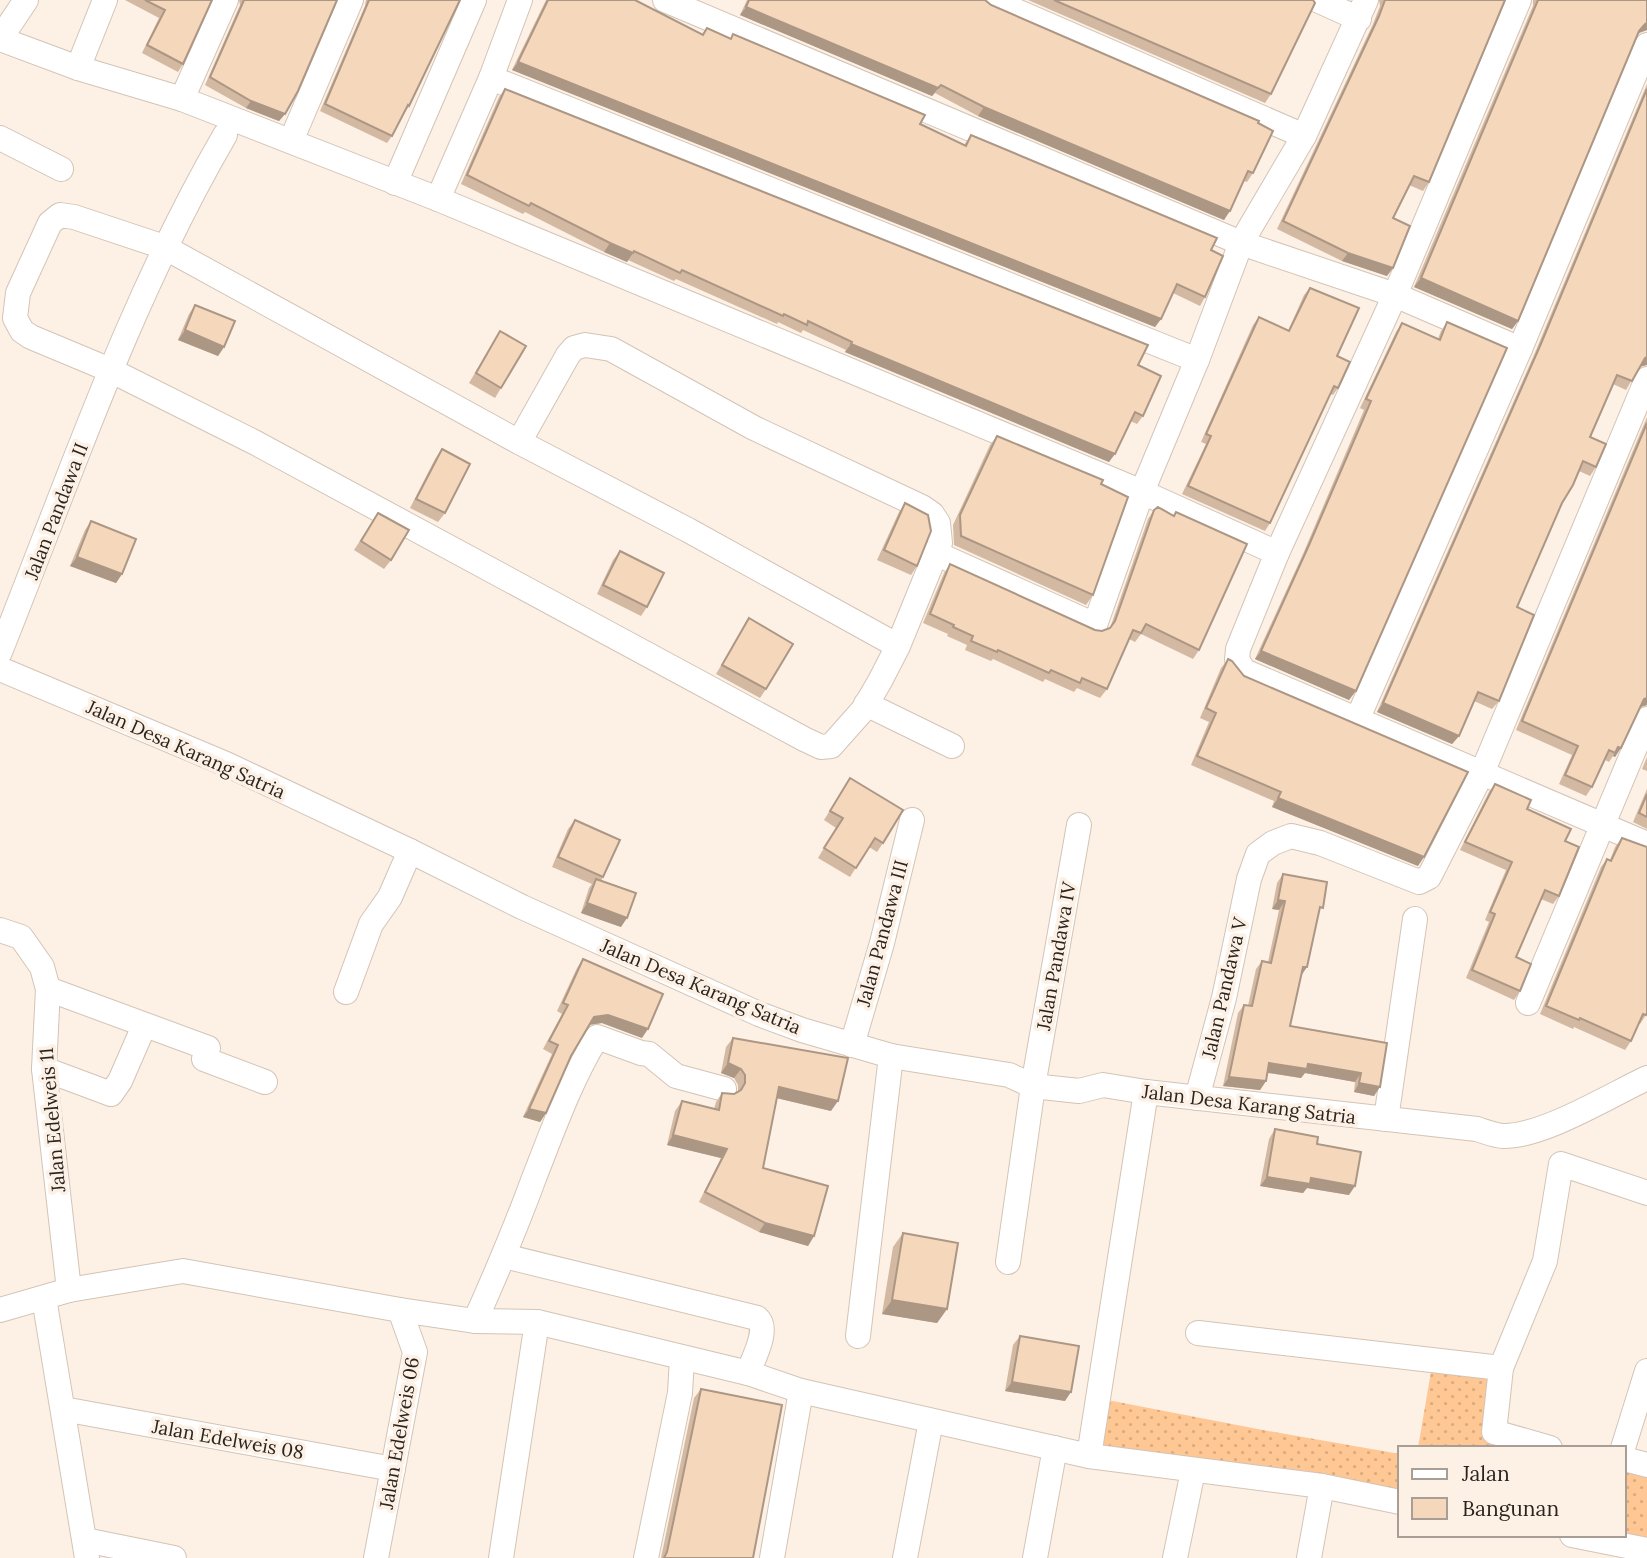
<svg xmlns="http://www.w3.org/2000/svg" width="1647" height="1558" font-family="Lora,serif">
<defs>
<pattern id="grass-dots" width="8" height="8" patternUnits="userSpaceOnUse" patternTransform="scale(1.75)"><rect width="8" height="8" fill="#fec793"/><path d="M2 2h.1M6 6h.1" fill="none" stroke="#daab7e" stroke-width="1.8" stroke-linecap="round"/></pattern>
</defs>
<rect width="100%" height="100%" fill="#fdf0e5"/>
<g fill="url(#grass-dots)">
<polygon points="1433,1360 1501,1368 1494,1432 1550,1448 1418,1448"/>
<polygon points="1097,1398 1268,1431 1400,1454 1400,1502 1089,1456"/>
<polygon points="1624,1459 1647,1465 1647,1550 1624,1535"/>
</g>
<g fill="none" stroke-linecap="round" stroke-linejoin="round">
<defs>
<g id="street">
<polyline points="26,0 0,39 78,68 182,99 438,199 1142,492 1277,553"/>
<polyline points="665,0 1241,243 1395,295 1520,349"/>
<polyline points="991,0 1304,136"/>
<polyline points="1317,0 1359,19"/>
<polyline points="1519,0 1395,295 1277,553 1238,649 1237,660 1244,671 1647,844"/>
<polyline points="78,68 105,0"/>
<polyline points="491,78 1197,360"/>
<polyline points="182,99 226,0"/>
<polyline points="0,138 61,169"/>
<polyline points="291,141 351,0"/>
<polyline points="395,183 474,0"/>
<polyline points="438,199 491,78 520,0"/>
<polyline points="519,442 568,355 574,348 585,345 611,349 754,428 922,507 932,514 938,523 940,543 898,646 880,681 863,710 831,746 821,747 804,739 254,442 110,370 31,337 22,331 15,318 18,293 50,223 60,215 74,217 164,247 519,442 688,530 898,646"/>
<polyline points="935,553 1095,625 1142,492 1197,360 1241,243 1304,136 1366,0"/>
<path d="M0,652c70,-175 130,-354 225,-517"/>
<path d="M0,669l226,95 184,87 112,56 237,107 43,16 89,26 118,19 24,11 46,5 24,-6 43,7 331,37c9,3 19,7 27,7 40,0 105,-40 143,-58"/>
<polyline points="866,704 952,746"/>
<polyline points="1357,720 1520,349 1647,45"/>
<polyline points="0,930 21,937 42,967 48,989 44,1069 69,1290"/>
<polyline points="48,989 208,1048 204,1059 265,1082"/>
<polyline points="346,992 371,924 390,897 410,851"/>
<polyline points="1528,1003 1647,719"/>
<polyline points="852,1045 882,943 912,820"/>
<polyline points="44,1069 111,1094 120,1081 144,1026"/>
<polyline points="1197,1098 1224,998 1249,879 1258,854 1273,843 1291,836 1320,843 1419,882 1429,877 1482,773 1647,379"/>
<polyline points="1386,1119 1415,919"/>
<path d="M504,1256l253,62c13,11 -4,41 -9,55"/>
<polyline points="1008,1262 1033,1086 1079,825"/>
<polyline points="44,1298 87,1558"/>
<polyline points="0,1310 69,1290 183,1271 400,1310 475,1321 537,1322 748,1373 801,1391 1089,1456 1322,1486 1400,1502"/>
<path d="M475,1321c21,-47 41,-94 59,-143 19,-48 36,-97 63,-141l44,16 8,1 27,22 48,13"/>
<polyline points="1198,1333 1501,1368"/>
<polyline points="858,1336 891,1056"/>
<polyline points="63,1409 393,1469"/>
<polyline points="1550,1448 1494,1432 1501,1368 1545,1261 1561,1164 1647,1193"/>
<polyline points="1623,1448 1647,1371"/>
<polyline points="1089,1456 1146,1092"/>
<polyline points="1624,1459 1647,1465"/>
<polyline points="1572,1535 1647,1550"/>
<polyline points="85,1540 174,1558"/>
<polyline points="376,1558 415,1352 400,1310"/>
<polyline points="501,1558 537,1322"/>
<polyline points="646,1558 680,1393 682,1358"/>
<polyline points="772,1558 801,1391"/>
<polyline points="905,1558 931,1421"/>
<polyline points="1035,1558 1055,1448"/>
<polyline points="1175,1558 1193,1471"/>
<polyline points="1309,1558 1322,1486"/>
</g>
</defs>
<use href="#street" stroke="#d3c4b6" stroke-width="26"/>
<use href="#street" stroke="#fff" stroke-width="24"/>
</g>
<g fill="#d3b9a2">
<polygon points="125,0 212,0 183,64 178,72 142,53 159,18"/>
<polygon points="239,0 337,0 285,114 279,121 246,108 205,85 240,5"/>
<polygon points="366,0 460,0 409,106 404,113 392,136 387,143 320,111 365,6"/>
<polygon points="546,0 635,0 702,34 707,28 730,39 733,34 964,145 971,135 1211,250 1205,297 1200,306 1173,293 1161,319 1155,327 512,70"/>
<polygon points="747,0 985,0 991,5 1258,123 1253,173 1247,182 1244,181 1224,220 978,116 935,93 932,96 740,15"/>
<polygon points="1028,0 1313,0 1271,94 1265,103"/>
<polygon points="1379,0 1505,0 1429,182 1423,191 1409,185 1393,218 1387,276 1342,261 1277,229 1373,24 1380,6"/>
<polygon points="1533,0 1647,0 1647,30 1638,33 1518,321 1512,329 1414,287 1533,6"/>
<polygon points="1647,84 1647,365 1640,366 1626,390 1613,384 1590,437 1596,467 1590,476 1579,471 1562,503 1517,607 1499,701 1492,709 1474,701 1459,736 1452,744 1377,712 1534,355"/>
<polygon points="505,89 1138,365 1143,416 1137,424 1130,421 1109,462 845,352 846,350 803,330 801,333 778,322 777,324 676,279 674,281 628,260 627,262 604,252 525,212 523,214 461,184 499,97"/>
<polygon points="1310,288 1337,356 1338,388 1333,395 1330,394 1270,523 1265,531 1182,494 1206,444 1201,442 1253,325 1259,317 1288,331 1304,295"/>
<polygon points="195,305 224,347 218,356 178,340 189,314"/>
<polygon points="1447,322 1349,700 1255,659 1303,554 1364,410 1360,408 1396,332 1402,323 1438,339 1441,331"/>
<polygon points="500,331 501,388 495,398 469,383"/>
<polygon points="1647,417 1647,705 1640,707 1615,757 1613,756 1609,762 1605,760 1592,787 1586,796 1559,784 1572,755 1516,730"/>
<polygon points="997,436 1101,484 1093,595 1086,605 954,545 953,525 990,445"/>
<polygon points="442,449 445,513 438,522 410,508 435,459"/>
<polygon points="905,503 917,566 911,575 877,560 899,512"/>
<polygon points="1154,510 1174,515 1176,512 1199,650 1193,659 1141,634 1135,642 1129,639 1107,689 1100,698 1077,688 1074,692 1045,679 1043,682 993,659 991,661 965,650 967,645 947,636 948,634 923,623 944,573 950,564 1095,630 1102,631 1110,628 1148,519"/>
<polygon points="378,513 391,560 384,569 354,550"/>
<polygon points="91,521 122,574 116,583 70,566 85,530"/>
<polygon points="620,551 647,607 641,616 597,594 613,560"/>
<polygon points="749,618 766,689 760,698 716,674"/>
<polygon points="1228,659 1244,676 1418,866 1272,807 1274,801 1191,765 1209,722 1200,718 1221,668"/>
<polygon points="1647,757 1647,771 1642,769"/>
<polygon points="850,778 883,843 877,852 869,847 850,877 818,858 836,828 824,820"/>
<polygon points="1495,784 1527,809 1565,841 1559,896 1553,904 1541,899 1516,957 1520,991 1514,1000 1466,978 1489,922 1485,920 1506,870 1460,850 1489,792"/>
<polygon points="1647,789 1647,829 1633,822"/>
<polygon points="575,820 603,877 601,881 621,927 581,913 589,888 592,884 552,867 568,829"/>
<polygon points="1622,838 1646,1015 1640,1024 1639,1023 1631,1041 1625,1050 1574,1027 1573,1029 1540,1014 1601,867 1607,859 1610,860 1615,847"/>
<polygon points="1283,874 1319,913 1301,976 1290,1026 1387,1043 1374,1096 1354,1092 1355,1082 1305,1073 1301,1078 1268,1073 1266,1081 1260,1090 1223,1086 1238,1013 1244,1005 1248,1006 1256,969 1262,961 1268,962 1279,910 1272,909 1277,883"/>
<polygon points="583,959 642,1038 602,1023 589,1025 571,1056 546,1113 540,1122 523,1117 552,1054 543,1049 562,1014 557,1011 577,968"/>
<polygon points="733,1038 831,1111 777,1098 763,1168 814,1236 808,1246 759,1232 699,1202 721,1158 667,1145 675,1111 682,1101 714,1109 716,1102 722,1093 734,1094 738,1091 738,1085 734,1078 721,1073 726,1047"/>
<polygon points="1275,1129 1317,1144 1349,1195 1307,1188 1303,1193 1260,1186 1269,1139"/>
<polygon points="903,1233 947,1309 937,1323 882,1314 893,1247"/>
<polygon points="1020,1336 1065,1401 1005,1391 1013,1345"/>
<polygon points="701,1389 753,1558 661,1558 694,1398"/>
</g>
<g fill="#ac9684">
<polygon points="746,7 941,85 932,96 740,15"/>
<polygon points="1647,23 1647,30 1639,33 1633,39 1645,24"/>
<polygon points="518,62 1161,319 1155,327 512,70"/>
<polygon points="251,101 285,114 279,121 246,108"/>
<polygon points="984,107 1230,211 1224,220 978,116"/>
<polygon points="610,243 633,253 627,262 604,252"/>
<polygon points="1348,253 1393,268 1387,276 1342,261"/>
<polygon points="1421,278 1518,321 1512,329 1414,287"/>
<polygon points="185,330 224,347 218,356 178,340"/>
<polygon points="851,344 1115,454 1109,462 845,352"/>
<polygon points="1647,357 1647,365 1639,367 1645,358"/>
<polygon points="77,557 122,574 116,583 70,566"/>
<polygon points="1261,651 1356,691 1349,700 1255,659"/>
<polygon points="1647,698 1647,705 1638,708 1644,699"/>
<polygon points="1383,703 1459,736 1452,744 1377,712"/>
<polygon points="1618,747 1621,748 1615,757 1613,756"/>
<polygon points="1278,798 1424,857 1418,866 1272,807"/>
<polygon points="1278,900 1285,901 1279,910 1272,909"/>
<polygon points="587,903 627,918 621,927 581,913"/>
<polygon points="1303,967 1307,967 1301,976 1297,975"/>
<polygon points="608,1015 648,1029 642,1038 602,1023 588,1025 594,1017"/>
<polygon points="728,1063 741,1069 734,1078 721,1073"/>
<polygon points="1269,1063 1308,1064 1361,1073 1355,1082 1305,1073 1301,1078 1263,1072"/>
<polygon points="1229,1077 1266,1081 1260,1090 1223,1086"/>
<polygon points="1359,1083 1380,1087 1374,1096 1354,1092"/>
<polygon points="779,1087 838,1101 831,1111 772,1097"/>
<polygon points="529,1109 546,1113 540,1122 523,1117"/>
<polygon points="673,1135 727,1149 721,1158 667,1145"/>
<polygon points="1267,1177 1311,1178 1355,1186 1349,1195 1307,1188 1303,1193 1260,1186"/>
<polygon points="765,1223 814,1236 808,1246 759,1232"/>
<polygon points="892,1300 947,1309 937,1323 882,1314"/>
<polygon points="1012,1382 1071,1392 1065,1401 1005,1391"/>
</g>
<g fill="#f5d7bc" stroke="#ac9684" stroke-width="2">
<polygon points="145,0 212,0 183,64 147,45 165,10"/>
<polygon points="244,0 337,0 298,91 285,114 251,101 210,77"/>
<polygon points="369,0 460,0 409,106 408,105 392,136 325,104"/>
<polygon points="548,0 635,0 703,35 707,28 731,39 733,34 925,115 920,124 966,146 971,135 1217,238 1211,250 1223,256 1205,297 1177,284 1161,319 518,62"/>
<polygon points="749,0 985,0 991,5 1259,121 1258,123 1273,131 1253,173 1248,171 1230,211 984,107 941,85 938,88 746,7"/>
<polygon points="1054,0 1313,0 1315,3 1271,94"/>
<polygon points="1385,0 1505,0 1429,182 1414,176 1393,218 1410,226 1393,268 1348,253 1283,221 1379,16"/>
<polygon points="1538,0 1647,0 1647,23 1645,24 1639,31 1518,321 1421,278"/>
<polygon points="505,89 1148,345 1138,365 1161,376 1143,416 1135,412 1115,454 851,344 852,342 808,321 807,325 784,314 783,316 682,270 680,273 634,251 633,253 610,243 531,203 529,206 467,175"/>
<polygon points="1647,89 1647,357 1645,358 1632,381 1617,375 1590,437 1606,444 1596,467 1583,461 1573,485 1562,503 1517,607 1534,615 1499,701 1478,692 1459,736 1383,703 1540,346"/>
<polygon points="1310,288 1359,308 1337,356 1350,362 1338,388 1334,386 1270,523 1188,486 1211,436 1206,434 1259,317 1289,331"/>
<polygon points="195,305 235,321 224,347 185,330"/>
<polygon points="1447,322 1507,348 1356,691 1261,651 1309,545 1371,401 1366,399 1402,323 1440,340"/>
<polygon points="500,331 526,346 501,388 476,373"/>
<polygon points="1647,423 1647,698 1644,699 1621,748 1618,747 1615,753 1609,750 1592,787 1565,775 1578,746 1522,721"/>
<polygon points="997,436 1103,480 1101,484 1128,497 1093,595 961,536 960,515"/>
<polygon points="442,449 470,464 445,513 416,499"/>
<polygon points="905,503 928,515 931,531 917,566 884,550"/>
<polygon points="1158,507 1174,516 1176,512 1247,544 1199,650 1146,624 1141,633 1133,630 1107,689 1082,678 1080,683 1051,670 1049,673 998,650 997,652 971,641 973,636 953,627 954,625 930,614 950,564 1095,630 1102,631 1110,628 1115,621 1154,510"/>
<polygon points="378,513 409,530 391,560 361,541"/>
<polygon points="91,521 136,539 122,574 77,557"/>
<polygon points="620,551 664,573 647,607 603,585"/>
<polygon points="749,618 793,644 766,689 722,665"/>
<polygon points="1228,659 1232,661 1244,676 1468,772 1424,857 1278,798 1281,792 1197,756 1216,713 1206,708"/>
<polygon points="850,778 903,810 883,843 875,838 856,868 824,848 843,818 830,811"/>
<polygon points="1495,784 1531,800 1527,809 1571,829 1565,841 1579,847 1559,896 1545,890 1516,957 1531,964 1520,991 1472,970 1495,914 1490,912 1512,862 1465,842"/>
<polygon points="1647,794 1647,817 1639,813"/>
<polygon points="575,820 620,840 603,877 558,857"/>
<polygon points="1622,838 1647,847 1647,1013 1646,1015 1643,1014 1631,1041 1580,1018 1579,1020 1546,1006 1607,859 1611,861"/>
<polygon points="1283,874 1327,882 1323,908 1320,907 1307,967 1303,967 1290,1026 1387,1043 1380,1087 1359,1083 1361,1073 1308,1064 1307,1069 1269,1063 1266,1081 1229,1077 1244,1005 1252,1006 1262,961 1271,963 1285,901 1278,900"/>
<polygon points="596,879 636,893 627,918 587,903"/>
<polygon points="583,959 663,994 648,1029 608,1015 594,1017 571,1056 546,1113 529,1109 558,1045 549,1041 568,1005 563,1003"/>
<polygon points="733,1038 848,1058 838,1101 779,1087 763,1168 828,1186 814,1236 765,1223 705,1192 727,1149 673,1135 682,1101 719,1110 722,1093 734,1094 741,1090 745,1083 745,1075 741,1069 728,1063"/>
<polygon points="1275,1129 1318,1137 1317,1144 1361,1152 1355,1186 1311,1178 1310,1184 1267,1177"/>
<polygon points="903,1233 958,1243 947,1309 892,1300"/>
<polygon points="1020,1336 1079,1346 1071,1392 1012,1382"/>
<polygon points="701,1389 782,1405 753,1558 664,1558 667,1552"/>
</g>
<g text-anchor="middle" stroke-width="7" stroke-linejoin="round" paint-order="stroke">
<g font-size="19" fill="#2a241f" stroke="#fdf0e5">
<text transform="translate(56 511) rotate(-69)" y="7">Jalan Pandawa II</text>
<text transform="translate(186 749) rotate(24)" y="7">Jalan Desa Karang Satria</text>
<text transform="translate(882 933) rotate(-75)" y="7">Jalan Pandawa III</text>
<text transform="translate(1056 956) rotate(-80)" y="7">Jalan Pandawa IV</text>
<text transform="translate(701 986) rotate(23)" y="7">Jalan Desa Karang Satria</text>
<text transform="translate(1224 988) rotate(-77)" y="7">Jalan Pandawa V</text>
<text transform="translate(1249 1104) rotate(7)" y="7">Jalan Desa Karang Satria</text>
<text transform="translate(52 1120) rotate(-95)" y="7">Jalan Edelweis 11</text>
<text transform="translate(399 1433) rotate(-80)" y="7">Jalan Edelweis 06</text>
<text transform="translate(228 1439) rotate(10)" y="7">Jalan Edelweis 08</text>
</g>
</g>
<rect x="1398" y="1446" width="228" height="91" fill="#fdf0e5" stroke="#a99e96" stroke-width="2"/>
<rect x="1412" y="1469" width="35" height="10" fill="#ffffff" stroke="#a99e96" stroke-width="2"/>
<text x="1462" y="1481" font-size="21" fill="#2a241f">Jalan</text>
<rect x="1412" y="1498" width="35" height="21" fill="#f5d7bc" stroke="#a99e96" stroke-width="2"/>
<text x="1462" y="1516" font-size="21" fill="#2a241f">Bangunan</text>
</svg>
